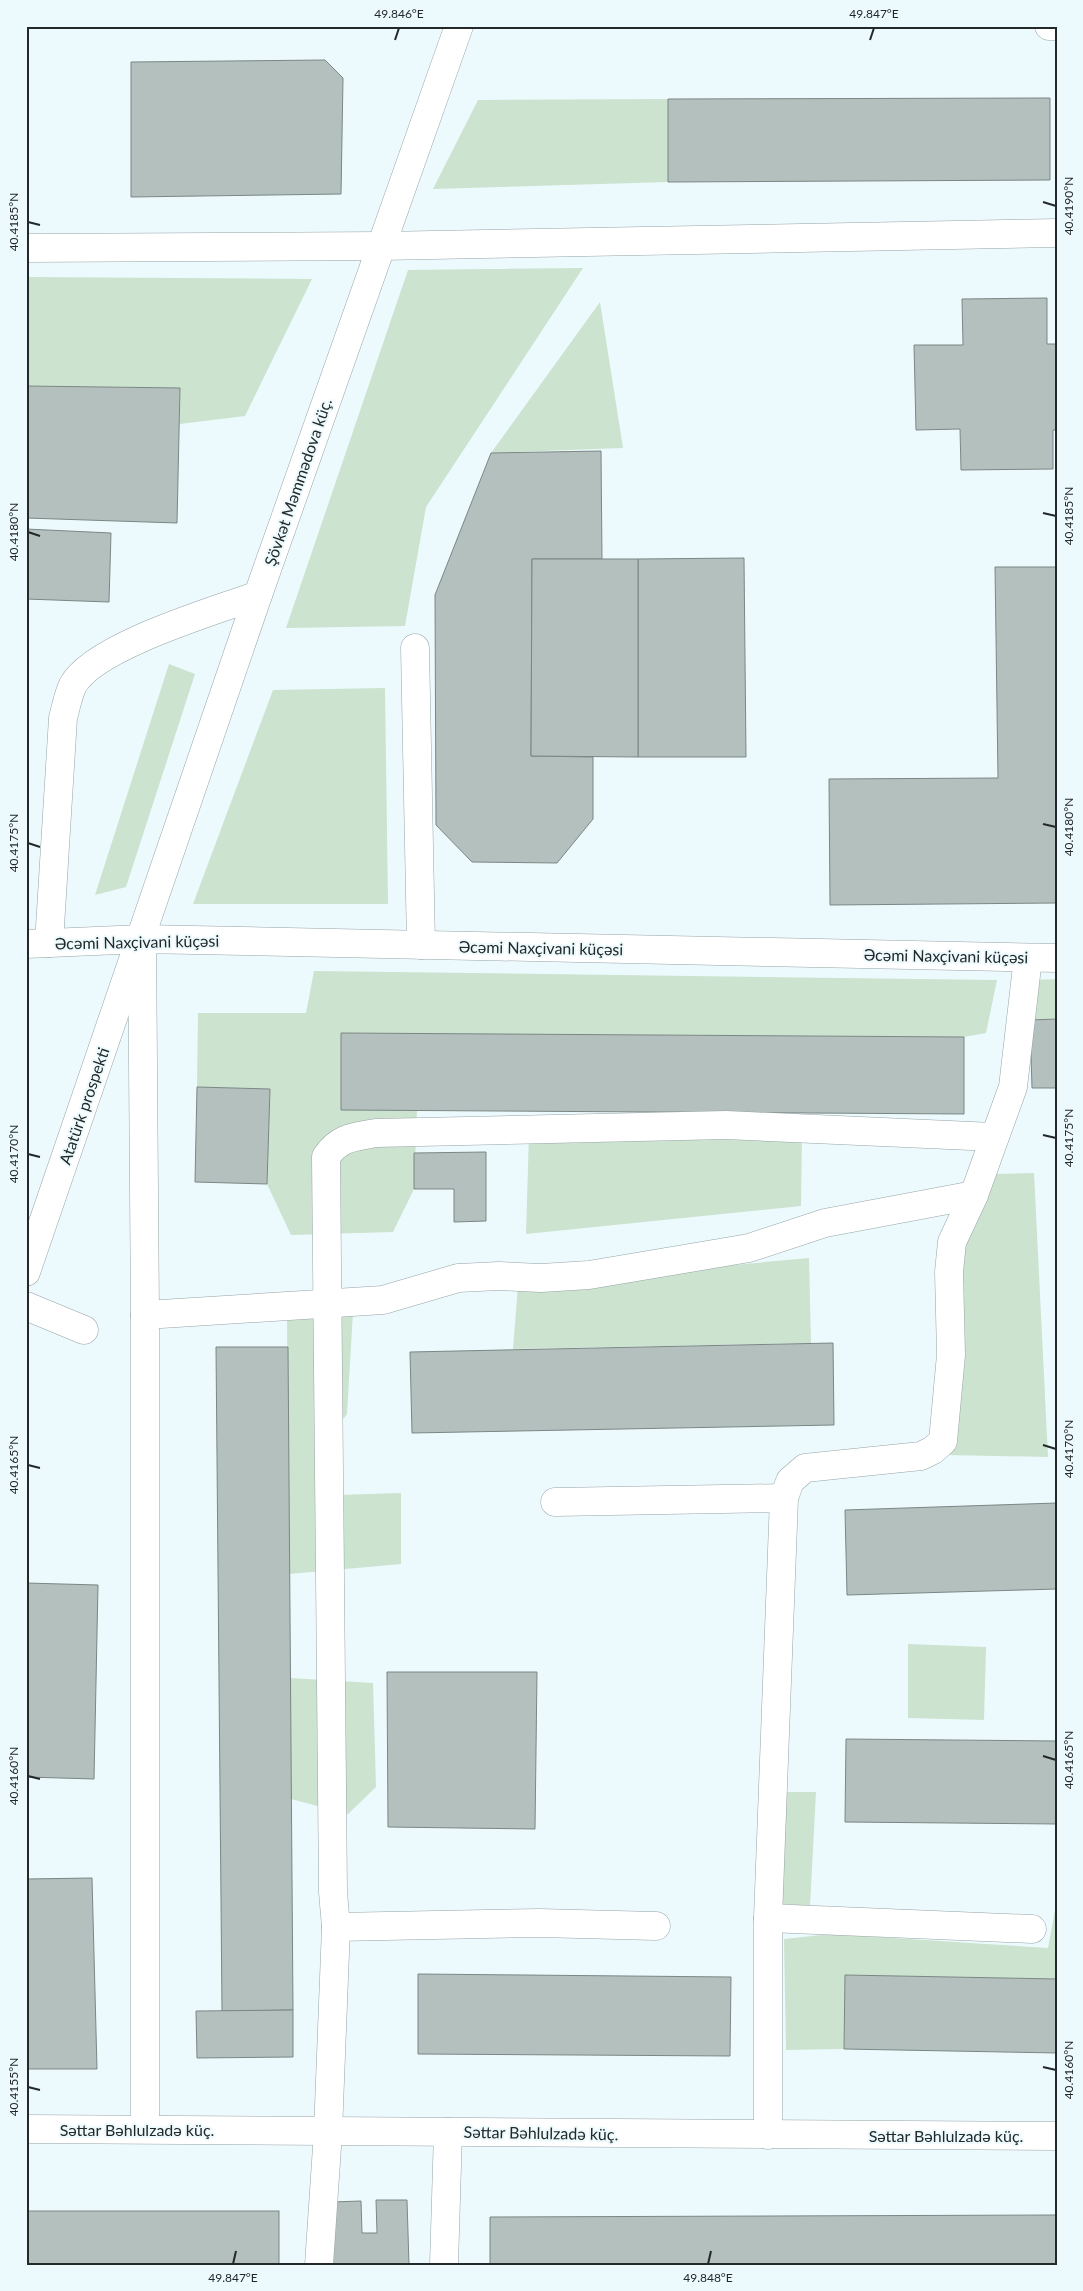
<svg xmlns="http://www.w3.org/2000/svg" width="1083" height="2291" font-family="Lato,sans-serif">
<rect width="100%" height="100%" fill="#ecfafd"/>
<g fill="#cce3cf">
<polygon points="668,99 668,182 433,189 478,100"/>
<polygon points="583,268 426,507 405,626 286,628 408,270"/>
<polygon points="26,277 312,279 245,416 180,424 180,388 26,386"/>
<polygon points="600,302 623,448 491,453"/>
<polygon points="169,664 195,674 126,887 95,895"/>
<polygon points="385,688 388,904 193,904 273,690"/>
<polygon points="314,971 997,980 986,1033 964,1037 342,1033 341,1110 417,1110 414,1189 393,1232 291,1235 267,1184 270,1089 197,1087 198,1013 306,1013"/>
<polygon points="1057,979 1057,1019 1030,1020 1034,980"/>
<polygon points="529,1133 802,1134 801,1206 526,1234"/>
<polygon points="1034,1173 1048,1457 946,1455 962,1251 992,1174"/>
<polygon points="809,1258 811,1343 513,1349 518,1285"/>
<polygon points="353,1312 347,1414 336,1429 338,1495 401,1493 401,1564 289,1574 287,1317"/>
<polygon points="908,1644 986,1647 984,1720 908,1718"/>
<polygon points="290,1678 373,1683 376,1787 348,1814 291,1799"/>
<polygon points="782,1792 816,1792 810,1906 781,1904"/>
<polygon points="1057,1899 1057,1979 846,1975 844,2049 786,2050 784,1939 831,1934 1048,1948"/>
</g>
<g fill="#b3c0bd" stroke="#7b8785">
<polygon points="325,60 343,78 341,194 131,197 131,62"/>
<polygon points="1050,98 1050,180 668,182 668,99"/>
<polygon points="1047,298 1047,344 1057,344 1057,430 1053,430 1053,469 961,470 960,429 916,430 914,345 963,345 962,299"/>
<polygon points="26,386 180,388 177,523 26,518"/>
<polygon points="601,451 602,559 532,559 531,756 593,757 593,819 557,863 472,862 436,825 435,595 491,453"/>
<polygon points="26,529 111,533 109,602 26,599"/>
<polygon points="744,558 746,757 638,757 638,559"/>
<polygon points="532,559 638,559 638,757 531,756"/>
<polygon points="995,567 1057,567 1057,903 830,905 829,779 998,778"/>
<polygon points="1057,1019 1057,1088 1032,1088 1030,1020"/>
<polygon points="341,1033 964,1037 964,1114 341,1110"/>
<polygon points="197,1087 270,1089 267,1184 195,1182"/>
<polygon points="486,1152 486,1221 454,1222 454,1189 414,1189 414,1153"/>
<polygon points="833,1343 834,1425 412,1433 410,1352"/>
<polygon points="216,1347 288,1347 293,2010 222,2011"/>
<polygon points="1057,1503 1057,1589 847,1595 845,1510"/>
<polygon points="26,1583 98,1585 94,1779 26,1777"/>
<polygon points="387,1672 537,1672 535,1829 388,1827"/>
<polygon points="846,1739 1057,1741 1057,1824 845,1822"/>
<polygon points="92,1878 97,2069 26,2069 26,1879"/>
<polygon points="418,1974 731,1977 730,2056 418,2054"/>
<polygon points="845,1975 1057,1979 1057,2053 844,2049"/>
<polygon points="293,2010 293,2057 197,2058 196,2011"/>
<polygon points="376,2200 407,2200 409,2265 333,2265 331,2202 361,2201 362,2233 377,2233"/>
<rect x="26" y="2211" width="253" height="54"/>
<polygon points="1057,2215 1057,2265 490,2265 490,2217"/>
</g>
<g fill="none" stroke-linecap="round" stroke-linejoin="round">
<defs>
<g id="minor">
<polyline points="26,248 381,246 1057,233"/>
<polyline points="415,648 421,945"/>
<path d="M49,943l14,-225c3,-11 5,-23 10,-33 21,-39 142,-74 185,-90"/>
<polyline points="26,1306 84,1330"/>
<polyline points="145,1315 383,1300 458,1278 499,1276 541,1278 589,1275 749,1248 825,1223 974,1195"/>
<polyline points="555,1502 784,1498"/>
<polyline points="768,1918 1032,1929"/>
<path d="M656,1926l-117,-3 -203,4 -3,-35 -7,-735c13,-20 28,-20 50,-24l350,-8 268,12"/>
<polyline points="26,2129 1057,2136"/>
<polyline points="145,2129 145,1315 142,939 1057,958"/>
<polyline points="768,2135 768,1918 784,1498 790,1481 805,1468 921,1456 933,1450 943,1441 951,1355 949,1272 952,1242 974,1195 1013,1087 1028,958"/>
<polyline points="319,2265 328,2132 336,1927"/>
<polyline points="444,2265 448,2132"/>
</g>
<g id="major">
<polyline points="1049,26 1057,26"/>
<polyline points="26,944 142,939"/>
<polyline points="26,1272 258,595 459,26"/>
</g>
</defs>
<use href="#minor" stroke="#97a4a7" stroke-width="29"/>
<use href="#major" stroke="#97a4a7" stroke-width="29"/>
<use href="#minor" stroke="#fff" stroke-width="28"/>
<use href="#major" stroke="#fff" stroke-width="28"/>
</g>
<path fill="none" stroke="#232829" stroke-width="2" d="M395,40l4,-12M870,40l4,-12M1043,202l13,4M28,222l12,3M1043,513l13,3M28,532l12,4M1043,824l13,3M28,843l12,4M1043,1135l13,3M28,1154l12,3M1043,1445l13,4M28,1465l12,3M1043,1756l13,4M28,1776l12,3M1043,2067l13,3M28,2087l12,3M233,2264l3,-13M708,2264l3,-13"/>
<g text-anchor="middle" stroke-width="4" stroke-linejoin="round" paint-order="stroke">
<g font-size="16" fill="#232829" stroke="#ecfafd">
<text transform="translate(298 482) rotate(-71)" y="6">Şövkət Məmmədova küç.</text>
<text transform="translate(137 942) rotate(-1)" y="6">Əcəmi Naxçivani küçəsi</text>
<text transform="translate(541 948) rotate(1)" y="6">Əcəmi Naxçivani küçəsi</text>
<text transform="translate(946 956) rotate(1)" y="6">Əcəmi Naxçivani küçəsi</text>
<text transform="translate(84 1106) rotate(-71)" y="6">Atatürk prospekti</text>
<text x="137" y="2136">Səttar Bəhlulzadə küç.</text>
<text transform="translate(541 2133) rotate(1)" y="6">Səttar Bəhlulzadə küç.</text>
<text x="946" y="2142">Səttar Bəhlulzadə küç.</text>
</g>
</g>
<rect width="1083" height="2291" fill="none" stroke="#ecfafd" stroke-width="55"/>
<rect x="28" y="28" width="1028" height="2236" fill="none" stroke="#232829" stroke-width="2"/>
<g font-size="12" text-anchor="middle" fill="#232829">
<text x="399" y="18">49.846°E</text>
<text x="874" y="18">49.847°E</text>
<text transform="translate(1069 206) rotate(-90)" y="4">40.4190°N</text>
<text transform="translate(14 222) rotate(-90)" y="4">40.4185°N</text>
<text transform="translate(1069 516) rotate(-90)" y="4">40.4185°N</text>
<text transform="translate(14 532) rotate(-90)" y="4">40.4180°N</text>
<text transform="translate(1069 827) rotate(-90)" y="4">40.4180°N</text>
<text transform="translate(14 843) rotate(-90)" y="4">40.4175°N</text>
<text transform="translate(1069 1138) rotate(-90)" y="4">40.4175°N</text>
<text transform="translate(14 1154) rotate(-90)" y="4">40.4170°N</text>
<text transform="translate(1069 1449) rotate(-90)" y="4">40.4170°N</text>
<text transform="translate(14 1465) rotate(-90)" y="4">40.4165°N</text>
<text transform="translate(1069 1760) rotate(-90)" y="4">40.4165°N</text>
<text transform="translate(14 1776) rotate(-90)" y="4">40.4160°N</text>
<text transform="translate(1069 2070) rotate(-90)" y="4">40.4160°N</text>
<text transform="translate(14 2087) rotate(-90)" y="4">40.4155°N</text>
<text x="233" y="2282">49.847°E</text>
<text x="708" y="2282">49.848°E</text>
</g>
</svg>
